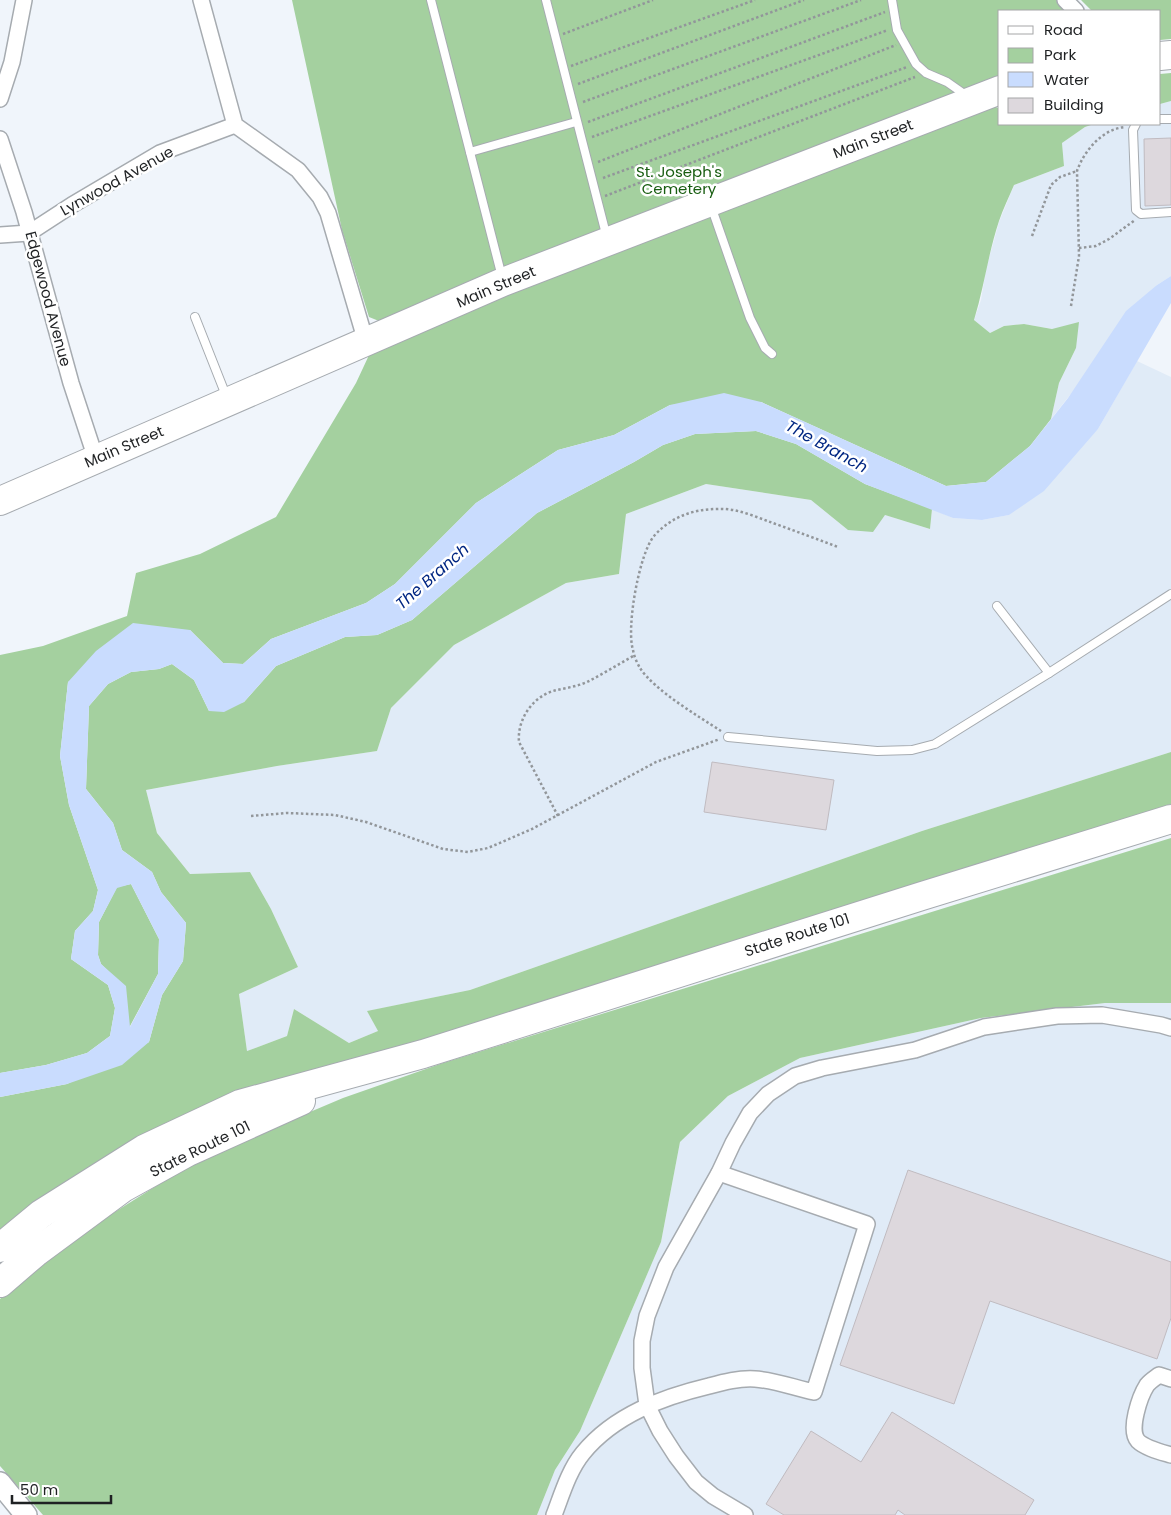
<svg xmlns="http://www.w3.org/2000/svg" width="1171" height="1515" font-family="Poppins,sans-serif">
<rect width="100%" height="100%" fill="#f0f5fb"/>
<g fill="#e0ebf7">
<polygon points="1171,101 1171,276 1157,285 1051,419 1059,383 1076,348 1052,329 1024,324 1004,326 990,333 974,320 981,300 986,269 999,222 1014,185 1064,166 1062,143 1085,127 1094,124 1160,124 1160,104"/>
<polygon points="1137,361 1171,377 1171,752 922,831 470,990 368,1011 378,1031 349,1043 294,1009 287,1036 247,1051 239,994 298,967 271,909 250,872 190,874 157,833 146,790 277,766 377,751 391,708 454,645 566,583 619,574 626,514 706,484 811,500 848,530 885,515 930,529 932,509 953,518 982,520 1009,515 1098,429"/>
<polygon points="1105,1003 1171,1003 1171,1515 537,1515 555,1470 580,1431 661,1242 680,1142 728,1096 800,1058 981,1018"/>
</g>
<g fill="#a4d09f">
<path d="M292,0h769l11,11h-72v65l-19,7 16,25 3,-1v17h94l-9,3 -23,16 2,23 -50,19c-5,12 -11,24 -15,36 -11,33 -15,67 -25,99l16,13 14,-7 20,-2 28,5 27,-7 -3,26 -17,35 -8,36 -21,27 -44,36 -40,4 -185,-84 -91,3 -56,30 -56,15 -82,53 -81,81 -29,19 -95,36 -28,25 -20,-1 -33,-33 -122,52 -8,74 9,49 29,85 -5,21 -18,20 -4,28 37,26 7,23 -5,28 -23,17 -41,12 -46,8v-418l43,-9 84,-30 9,-43 64,-19 76,-37 80,-134 28,-60 -15,-6 -27,-87z"/>
<polygon points="1081,0 1171,0 1171,39 1160,40 1160,11 1092,11"/>
<polygon points="1171,73 1171,101 1160,104 1160,74"/>
<polygon points="756,431 796,444 865,484 932,509 930,529 885,515 873,532 848,530 811,500 706,484 626,514 619,574 566,583 454,645 391,708 377,751 277,766 146,790 157,833 190,874 250,872 271,909 298,967 239,994 247,1051 287,1036 294,1009 349,1043 378,1031 367,1011 470,990 922,831 1171,752 1171,804 461,1029 0,1239 0,1097 67,1084 149,1042 162,995 183,961 186,923 161,892 152,872 122,850 113,823 86,789 89,706 108,684 131,672 159,669 172,664 194,680 209,711 244,702 276,666 345,637 377,635 412,620 537,513 634,462 663,445 695,434"/>
<polygon points="1171,838 1171,1003 1105,1003 981,1018 800,1058 728,1096 680,1142 661,1242 580,1431 555,1470 537,1515 43,1515 0,1466 0,1299 91,1227 188,1166 258,1134 343,1098 443,1063"/>
<polygon points="131,884 159,939 158,974 129,1028 128,1018 110,973 101,964 98,955 99,922 117,887"/>
</g>
<path fill="#c9dcfe" fill-rule="evenodd" d="M1171,276v27l-73,126 -54,62 -35,24 -27,5 -29,-2 -88,-34 -69,-40 -40,-13 -61,3 -32,11 -29,17 -97,51 -125,107 -35,15 -32,2 -69,29 -32,36 -20,10 -15,-1 -15,-31 -22,-16 -13,5 -28,3 -23,12 -19,22 -3,83 27,34 9,27 30,22 9,20 25,31 -3,38 -21,34 -13,47 -27,23 -55,19 -67,13v-24l46,-8 41,-12 23,-17 5,-28 -7,-23 -37,-26 4,-28 18,-20 5,-21 -29,-85 -9,-49 8,-74 28,-31 37,-28 57,7 33,33 20,1 28,-25 95,-36 29,-19 81,-81 82,-53 56,-15 56,-30 54,-12 37,9 185,84 40,-4 44,-36 38,-48 58,-87 31,-26zM131,884l28,55 -1,35 -28,53 -4,-41 -25,-22 -3,-9 1,-33 18,-34z"/>
<g fill="#ddd8dd" stroke="#c0bbc0">
<polygon points="1171,138 1171,205 1145,206 1144,139"/>
<polygon points="712,762 834,780 826,830 704,812"/>
<polygon points="908,1170 1171,1262 1171,1318 1157,1359 990,1301 954,1404 840,1365"/>
<polygon points="892,1412 1034,1500 1025,1515 905,1515 898,1510 895,1515 784,1515 766,1504 811,1431 861,1462"/>
</g>
<g fill="none" stroke-linecap="round" stroke-linejoin="round">
<defs>
<g id="lane">
<polyline points="431,0 502,277"/>
<polyline points="546,0 607,238"/>
<polyline points="892,0 897,30 916,64 926,73 947,82 967,96"/>
<polyline points="1160,119 1171,119"/>
<polyline points="1136,124 1133,130 1136,210 1141,214 1171,212"/>
<polyline points="470,152 576,122"/>
<polyline points="711,206 750,318 765,348 772,354"/>
<polyline points="195,317 227,398"/>
<polyline points="997,606 1049,673"/>
<polyline points="728,737 877,751 912,750 935,744 1049,673 1171,594"/>
</g>
<g id="street">
<polyline points="201,0 235,125 298,170 320,197 328,213 366,342"/>
<polyline points="1065,0 1076,11"/>
<polyline points="0,99 12,62 24,0"/>
<polyline points="0,139 24,212 71,383 96,459"/>
<polyline points="0,235 29,233 72,205 160,153 235,125"/>
<path d="M1171,1379l-12,-4c-4,3 -9,6 -12,10 -7,11 -19,45 -9,56 7,7 23,11 33,14"/>
<path d="M554,1515c8,-21 15,-45 29,-62 31,-38 80,-56 126,-67 15,-4 30,-8 46,-7 19,1 40,9 59,13l53,-168 -148,-51"/>
<polyline points="745,1515 713,1496 696,1482 676,1456 660,1431 647,1405 642,1368 642,1341 647,1316 666,1267 719,1173 733,1143 750,1113 768,1094 795,1076 822,1068 915,1050 984,1027 1057,1016 1102,1015 1161,1025 1171,1028"/>
</g>
<polyline id="secondary" points="0,1483 26,1515"/>
<g id="highway">
<polyline points="1160,56 1171,55"/>
<polyline points="0,501 503,282 1000,90"/>
<polyline points="0,1248 41,1214 144,1149 240,1104 423,1054 922,896 1171,819"/>
<polyline points="0,1283 35,1253 123,1188 188,1152 301,1101"/>
</g>
</defs>
<use href="#lane" stroke="#a6abb0" stroke-width="10"/>
<use href="#street" stroke="#a6abb0" stroke-width="18"/>
<use href="#secondary" stroke="#a6abb0" stroke-width="24"/>
<use href="#highway" stroke="#a6abb0" stroke-width="30"/>
<g stroke="#92969a" stroke-width="2.5" stroke-dasharray="2.5 2.5" stroke-linecap="butt">
<polyline points="563,34 653,0"/>
<polyline points="571,66 755,0"/>
<polyline points="578,84 804,0"/>
<polyline points="583,102 861,0"/>
<polyline points="588,122 885,12"/>
<polyline points="592,137 888,30"/>
<polyline points="598,162 896,45"/>
<polyline points="603,178 907,67"/>
<polyline points="605,196 915,77"/>
<polyline points="1032,236 1051,185 1060,177 1077,171"/>
<polyline points="1079,248 1096,246 1109,239 1135,220"/>
<path d="M1071,306l8,-50 -2,-85c7,-20 25,-42 48,-44"/>
<path d="M721,731c-23,-15 -67,-41 -81,-63 -3,-5 -6,-12 -7,-18 -7,-22 6,-96 21,-114 17,-19 39,-27 64,-27 19,-1 38,8 55,14 22,8 44,16 65,24"/>
<polyline points="251,816 287,813 335,815 366,822 443,849 468,852 488,848 532,829 656,762 720,739"/>
<path d="M558,816l-39,-74c-2,-21 12,-44 34,-51 11,-3 23,-4 34,-9 16,-8 32,-18 48,-27"/>
</g>
<use href="#lane" stroke="#fff" stroke-width="8"/>
<use href="#street" stroke="#fff" stroke-width="15"/>
<use href="#secondary" stroke="#fff" stroke-width="21"/>
<use href="#highway" stroke="#fff" stroke-width="28"/>
</g>
<g text-anchor="middle" stroke-width="5" stroke-linejoin="round" paint-order="stroke">
<g font-size="15" fill="#1f2123" stroke="#fff">
<text transform="translate(873 139) rotate(-21)" y="5">Main Street</text>
<text transform="translate(117 181) rotate(-29)" y="5">Lynwood Avenue</text>
<text transform="translate(496 287) rotate(-23)" y="5">Main Street</text>
<text transform="translate(48 299) rotate(75)" y="5">Edgewood Avenue</text>
<text transform="translate(124 447) rotate(-23)" y="5">Main Street</text>
<text transform="translate(797 935) rotate(-18)" y="5">State Route 101</text>
<text transform="translate(200 1149) rotate(-26)" y="5">State Route 101</text>
</g>
<g font-size="15" fill="#185d11" stroke="#fff">
<text x="679" y="177">St. Joseph's<tspan x="679" dy="17">Cemetery</tspan></text>
</g>
<g font-size="16" font-style="italic" fill="#002682" stroke="#fff">
<text transform="translate(827 446) rotate(29)" y="6">The Branch</text>
<text transform="translate(432 576) rotate(-41)" y="6">The Branch</text>
</g>
</g>
<rect x="998" y="10" width="162" height="115" fill="#ffffff" stroke="#a5a6a7"/>
<rect x="1008" y="26" width="25" height="8" fill="#ffffff" stroke="#a5a6a7"/>
<text x="1044" y="35" font-size="15" fill="#1f2123">Road</text>
<rect x="1008" y="48" width="25" height="15" fill="#a4d09f" stroke="#a5a6a7"/>
<text x="1044" y="60" font-size="15" fill="#1f2123">Park</text>
<rect x="1008" y="72" width="25" height="15" fill="#c9dcfe" stroke="#a5a6a7"/>
<text x="1044" y="85" font-size="15" fill="#1f2123">Water</text>
<rect x="1008" y="98" width="25" height="15" fill="#ddd8dd" stroke="#a5a6a7"/>
<text x="1044" y="110" font-size="15" fill="#1f2123">Building</text>
<path d="M12 1495v8h99v-8" fill="none" stroke="#1f2123" stroke-width="2.5"/>
<text x="20" y="1495" font-size="15" fill="#1f2123" stroke="#ffffff" stroke-width="4" paint-order="stroke">50 m</text>
</svg>
